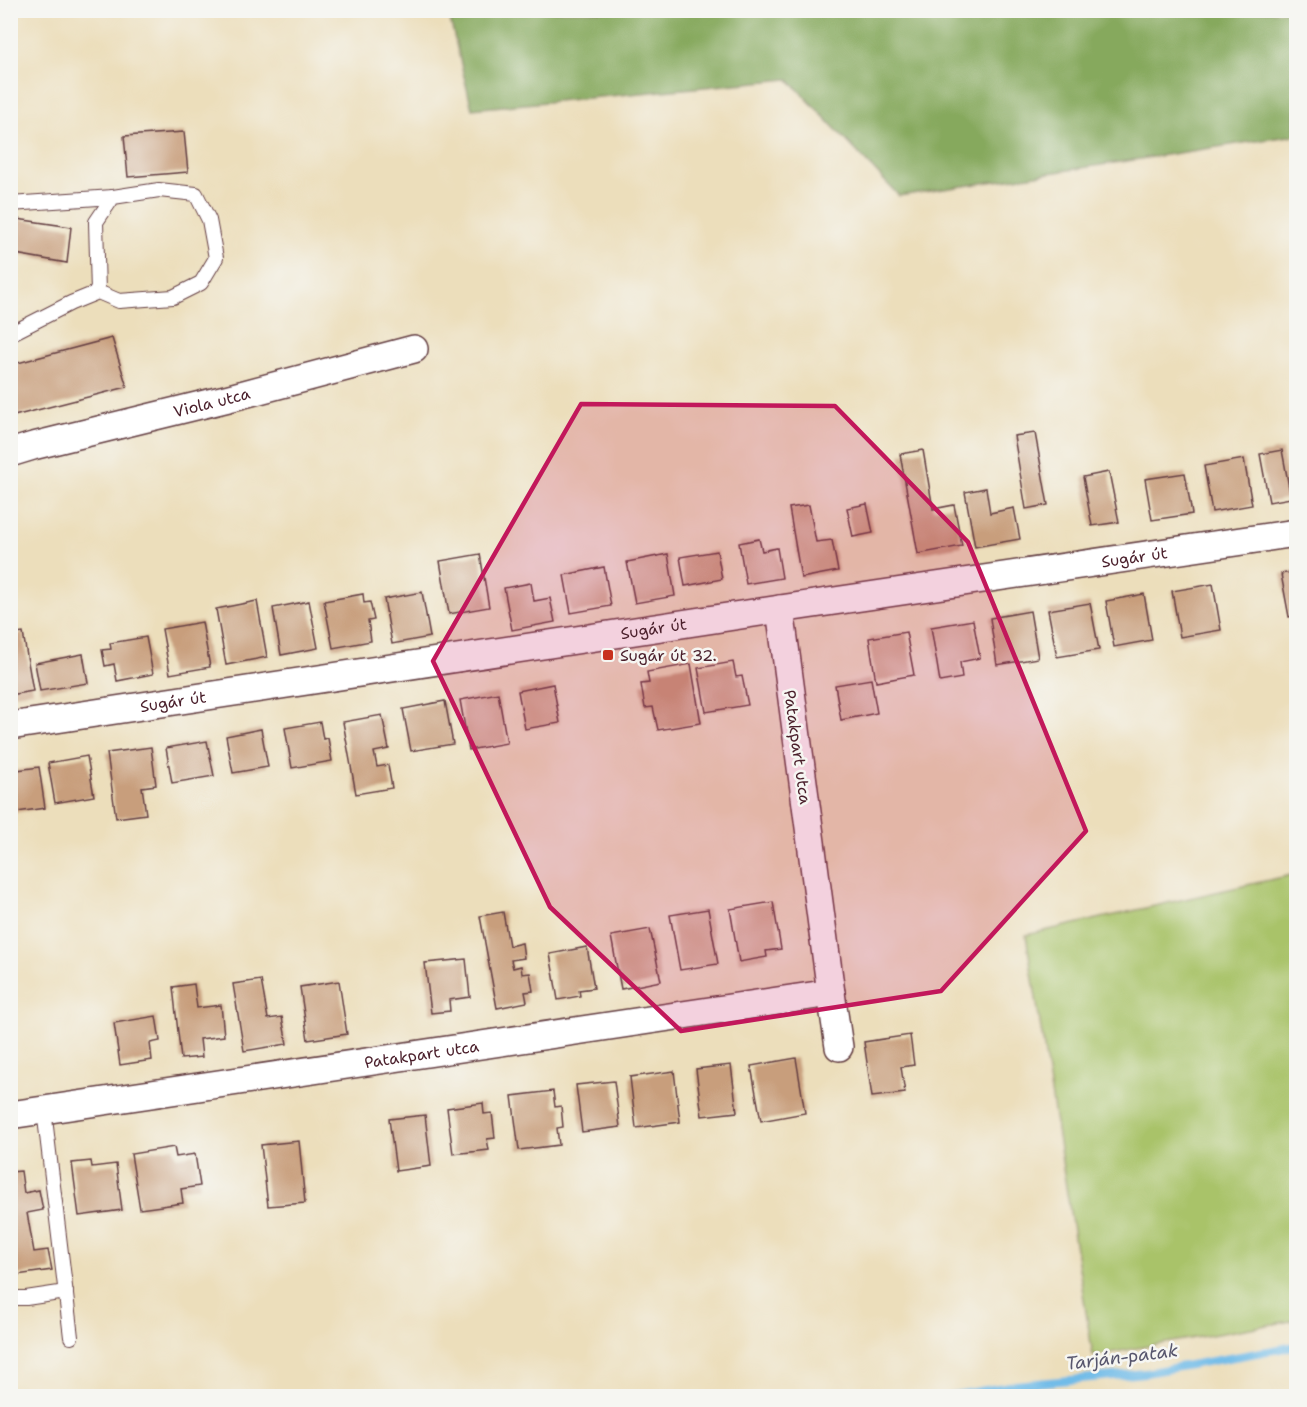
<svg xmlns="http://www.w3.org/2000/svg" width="1307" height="1407" font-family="'Shantell Sans',sans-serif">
<rect width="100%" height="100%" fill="#f6f6f2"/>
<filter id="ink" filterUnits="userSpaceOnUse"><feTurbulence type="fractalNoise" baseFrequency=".0167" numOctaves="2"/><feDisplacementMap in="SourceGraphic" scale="12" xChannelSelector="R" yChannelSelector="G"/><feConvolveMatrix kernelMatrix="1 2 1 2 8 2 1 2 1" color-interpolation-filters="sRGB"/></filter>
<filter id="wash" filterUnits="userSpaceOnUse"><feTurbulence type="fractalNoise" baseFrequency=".008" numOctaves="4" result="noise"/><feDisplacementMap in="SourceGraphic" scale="24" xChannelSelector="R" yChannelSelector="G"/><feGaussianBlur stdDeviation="1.35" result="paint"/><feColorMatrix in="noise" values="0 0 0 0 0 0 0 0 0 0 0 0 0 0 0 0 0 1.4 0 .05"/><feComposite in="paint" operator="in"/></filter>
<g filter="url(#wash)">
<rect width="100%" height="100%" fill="#ecdebb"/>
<polygon fill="#a9c369" stroke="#7a714a" stroke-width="1.5" points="1296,874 1296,1320 1093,1356 1026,935"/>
<polygon fill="#86a95d" stroke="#686444" stroke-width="1.5" points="448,11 1296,11 1296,135 899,196 788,79 472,109"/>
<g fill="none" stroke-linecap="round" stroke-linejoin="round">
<polyline stroke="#6fbbe8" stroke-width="8" points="950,1396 1016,1385 1145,1373 1296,1346"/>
</g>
<g id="blocks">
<g fill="#c89e7c">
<polygon points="184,132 188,172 128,177 124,136"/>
<polygon points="10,218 71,227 67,263 10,253"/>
<polygon points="112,338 127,387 10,417 10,365"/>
<polygon points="1035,433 1048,505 1026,509 1014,436"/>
<polygon points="923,450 933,509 954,505 962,546 918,554 900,454"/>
<polygon points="1282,450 1291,498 1269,502 1260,454"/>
<polygon points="1244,459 1252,505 1212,512 1204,466"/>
<polygon points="1109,472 1119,522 1092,526 1083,477"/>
<polygon points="1185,473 1192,514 1152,520 1145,479"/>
<polygon points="986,488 990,513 1014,508 1020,539 975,547 965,492"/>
<polygon points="867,504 873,533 853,537 847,508"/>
<polygon points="809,505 816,542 832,540 838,571 801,578 789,508"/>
<polygon points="759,539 762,551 777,548 782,578 746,584 739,543"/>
<polygon points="717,551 722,579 685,586 680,557"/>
<polygon points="480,554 489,607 449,614 440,561"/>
<polygon points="668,554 675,596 635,603 627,562"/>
<polygon points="604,567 611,606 571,613 564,575"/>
<polygon points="1296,571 1296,616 1289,617 1281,574"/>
<polygon points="531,583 534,601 550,598 555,622 512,630 504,588"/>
<polygon points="1213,584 1221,630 1180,637 1172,591"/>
<polygon points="422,592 430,637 392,644 384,599"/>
<polygon points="363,594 364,603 370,602 374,620 368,621 371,641 333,648 324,601"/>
<polygon points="1144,594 1152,640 1114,647 1106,601"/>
<polygon points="257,601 267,657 226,665 216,609"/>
<polygon points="309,601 318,648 281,655 273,608"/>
<polygon points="1090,603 1099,650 1057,657 1048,610"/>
<polygon points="1030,611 1038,658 997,665 990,618"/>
<polygon points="973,620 980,658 960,662 962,678 940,682 931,627"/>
<polygon points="202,622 210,667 170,674 162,629"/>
<polygon points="906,632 914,675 876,682 869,638"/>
<polygon points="23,633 33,691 10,695 10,635"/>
<polygon points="146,637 153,674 117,681 114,664 105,666 102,650 111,649 110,643"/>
<polygon points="83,654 88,683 40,691 35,663"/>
<polygon points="733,662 736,677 742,676 748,705 706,712 698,668"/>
<polygon points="691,664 701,723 658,730 653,707 645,708 641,684 649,683 647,672"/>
<polygon points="871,679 877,713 841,720 835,685"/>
<polygon points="553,684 560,723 525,729 518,691"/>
<polygon points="498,693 507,743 469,750 460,700"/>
<polygon points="445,701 453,744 411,751 403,709"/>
<polygon points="382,715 389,749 374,752 377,767 388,765 392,788 356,794 343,722"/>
<polygon points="320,722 323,739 328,738 332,761 292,768 285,728"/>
<polygon points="261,729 268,767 233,773 226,736"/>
<polygon points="207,741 214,776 172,783 166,748"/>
<polygon points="151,747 156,785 142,787 146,814 116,818 107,753"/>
<polygon points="87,756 94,796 55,803 48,763"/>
<polygon points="39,767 45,808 10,813 10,771"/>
<polygon points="773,902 781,949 766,951 767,957 739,962 730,909"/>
<polygon points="708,909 718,964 680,970 670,915"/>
<polygon points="503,912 509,946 522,943 524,958 511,960 513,968 521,966 522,974 530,973 533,991 525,992 527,1002 497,1008 480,916"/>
<polygon points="650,929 661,981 621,989 611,936"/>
<polygon points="587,947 594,988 579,990 580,996 558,1000 550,954"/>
<polygon points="466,959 470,997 449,1000 450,1011 431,1013 425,963"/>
<polygon points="261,980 268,1019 282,1017 287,1044 244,1051 233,984"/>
<polygon points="339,981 347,1034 308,1040 300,987"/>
<polygon points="194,984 197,1008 221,1005 224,1036 200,1039 202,1057 181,1059 173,987"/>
<polygon points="156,1016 160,1041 150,1043 152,1060 120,1065 114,1023"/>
<polygon points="910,1035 914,1065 901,1067 905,1093 872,1097 864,1042"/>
<polygon points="796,1058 805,1113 761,1121 751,1066"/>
<polygon points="731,1065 737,1112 702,1116 696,1069"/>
<polygon points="674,1071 680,1122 636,1128 630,1077"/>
<polygon points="614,1081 620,1127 582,1132 576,1085"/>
<polygon points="553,1091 555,1107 561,1106 563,1127 557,1128 559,1145 519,1150 512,1096"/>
<polygon points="483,1103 484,1114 492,1113 495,1138 487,1139 489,1150 453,1154 447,1108"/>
<polygon points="425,1115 431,1166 396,1171 389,1119"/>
<polygon points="299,1141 305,1203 268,1206 261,1145"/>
<polygon points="174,1147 176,1157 195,1154 200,1186 181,1189 183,1203 140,1209 131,1154"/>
<polygon points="91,1161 92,1167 116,1164 122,1210 79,1216 72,1163"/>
<polygon points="21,1171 24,1193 39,1190 43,1210 27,1213 34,1252 48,1250 52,1270 10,1276 10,1172"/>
</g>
</g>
</g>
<g filter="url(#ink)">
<use href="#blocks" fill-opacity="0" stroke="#623c41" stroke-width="1.5"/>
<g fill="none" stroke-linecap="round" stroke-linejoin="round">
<defs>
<g id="service">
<polyline points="10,204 113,197"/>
<polyline points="10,334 71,303 98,292 119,301 173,297 201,283 216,258 209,220 196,194 159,190 113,197 96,222 98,292"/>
<polyline points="44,1110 71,1337"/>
<polyline points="10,1298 26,1298 66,1292"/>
</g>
<g id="minor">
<path id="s1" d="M10,453l23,-7 196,-48 185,-49"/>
<path id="s2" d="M10,726l770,-117 516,-76"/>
<polyline points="831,993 839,1047"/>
<path id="s3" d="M10,1115l821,-122 -51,-384"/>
</g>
</defs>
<use href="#service" stroke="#623c41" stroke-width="16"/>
<use href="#minor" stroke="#623c41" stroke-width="30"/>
<use href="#service" stroke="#fff" stroke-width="14"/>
<use href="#minor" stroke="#fff" stroke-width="27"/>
</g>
</g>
<path fill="#c2185b" fill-opacity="0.2" stroke="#c2185b" stroke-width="4.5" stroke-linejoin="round" d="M581,404l254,2 133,136 118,289 -145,160 -260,40 -131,-124 -117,-246z"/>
<rect fill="#c8321e" stroke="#f6f6f2" stroke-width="2" x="602" y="649" width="12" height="12" rx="3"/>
<g text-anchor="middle" stroke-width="5" stroke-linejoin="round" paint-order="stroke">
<g font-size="16" fill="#4a1f2b" stroke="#f6f6f2">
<text dy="6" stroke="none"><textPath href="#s1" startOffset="208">Viola utca</textPath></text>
<text dy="6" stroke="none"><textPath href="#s2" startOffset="1137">Sugár út</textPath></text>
<text dy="6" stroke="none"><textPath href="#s2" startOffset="651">Sugár út</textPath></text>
<text dy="6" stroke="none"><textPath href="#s2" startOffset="165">Sugár út</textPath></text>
<text transform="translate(798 747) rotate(82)" y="6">Patakpart utca</text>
<text dy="6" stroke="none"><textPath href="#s3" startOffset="416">Patakpart utca</textPath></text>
</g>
<g font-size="16" fill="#4a1f2b" stroke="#f6f6f2" text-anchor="start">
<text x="620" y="661">Sugár út 32.</text>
</g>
<g font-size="18" font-style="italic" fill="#57566d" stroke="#f6f6f2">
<text transform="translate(1122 1357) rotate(-7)" y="6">Tarján-patak</text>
</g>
</g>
<rect width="1307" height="1407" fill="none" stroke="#f6f6f2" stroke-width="36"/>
</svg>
